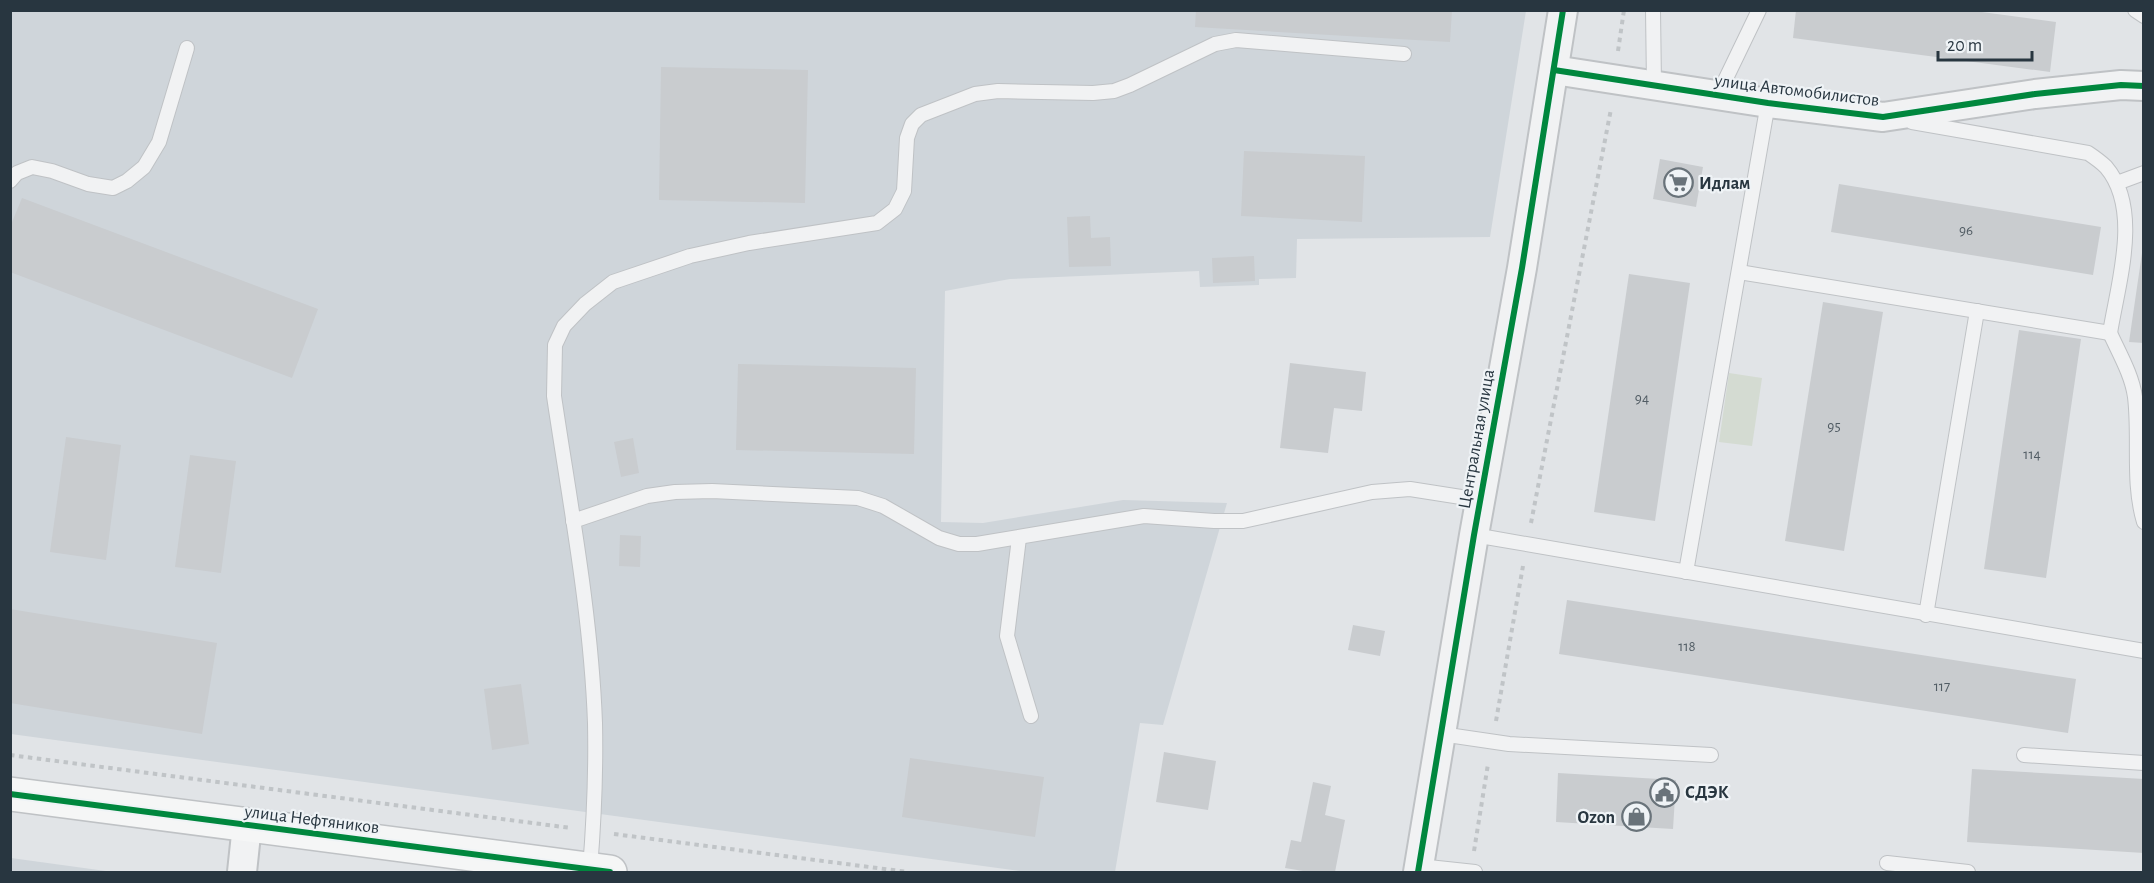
<svg xmlns="http://www.w3.org/2000/svg" width="2154" height="883" font-family="'Alegreya Sans',sans-serif">
<rect width="100%" height="100%" fill="#e1e4e7"/>
<g fill="#cfd5da">
<polygon points="11,11 1526,11 1490,237 1297,239 1296,278 1259,279 1259,285 1200,287 1199,271 1010,279 945,291 941,522 983,523 1123,500 1227,503 1163,725 1140,723 1115,872 1027,872 11,734"/>
<polygon points="10,858 11,858 113,872 11,872"/>
</g>
<polygon fill="#d4dbd2" points="1729,373 1762,378 1752,446 1719,442"/>
<g fill="#c9cccf">
<polygon points="1196,10 1452,10 1450,42 1195,27"/>
<polygon points="1796,10 1967,10 2056,22 2050,72 1793,38"/>
<polygon points="661,67 808,70 805,203 659,200"/>
<polygon points="1244,151 1365,156 1362,222 1241,216"/>
<polygon points="1660,159 1703,167 1696,207 1653,199"/>
<polygon points="1839,184 2101,227 2093,275 1831,232"/>
<polygon points="22,198 318,309 292,378 10,272 10,227"/>
<polygon points="1090,216 1091,238 1110,237 1111,266 1069,267 1067,217"/>
<polygon points="2142,253 2144,253 2144,343 2129,342"/>
<polygon points="1254,256 1255,281 1213,283 1212,258"/>
<polygon points="1629,274 1690,283 1655,521 1594,512"/>
<polygon points="1823,302 1883,312 1844,551 1785,541"/>
<polygon points="2019,330 2081,339 2046,578 1984,569"/>
<polygon points="1290,363 1366,372 1362,411 1334,408 1328,453 1280,448"/>
<polygon points="738,364 916,368 914,454 736,450"/>
<polygon points="66,437 121,445 106,560 50,552"/>
<polygon points="633,438 639,473 621,477 614,442"/>
<polygon points="190,455 236,461 221,573 175,567"/>
<polygon points="620,535 641,536 640,567 619,566"/>
<polygon points="1567,600 2076,679 2068,733 1559,654"/>
<polygon points="10,609 217,643 202,734 10,703"/>
<polygon points="1353,625 1385,631 1380,656 1348,650"/>
<polygon points="521,684 529,744 492,750 484,689"/>
<polygon points="1164,752 1216,761 1208,810 1156,802"/>
<polygon points="910,758 1044,777 1035,837 902,817"/>
<polygon points="1972,769 2144,779 2144,853 1967,842"/>
<polygon points="1558,773 1676,780 1673,829 1556,822"/>
<polygon points="1313,782 1331,786 1325,815 1345,820 1335,872 1309,872 1285,868 1291,840 1301,842"/>
</g>
<g fill="none" stroke-linecap="round" stroke-linejoin="round">
<defs>
<g id="lane">
<polyline points="1653,10 1654,85"/>
<polyline points="2135,10 2144,16"/>
<polyline points="1718,95 1759,10"/>
<polyline points="10,181 17,173 32,167 52,171 88,184 113,188 127,181 144,167 159,142 187,48"/>
<polyline points="2117,183 2144,173"/>
<path d="M1739,272l371,61c8,-50 32,-124 -4,-166 -5,-5 -12,-10 -18,-14l-176,-31"/>
<path d="M2110,333c9,20 22,42 25,64 5,42 -3,85 9,125"/>
<polyline points="573,521 647,496 675,492 712,491 858,498 883,506 939,538 959,544 977,544 1144,516 1214,521 1243,521 1372,492 1410,489 1480,500"/>
<polyline points="1474,535 2144,651"/>
<polyline points="1019,538 1007,636 1031,716"/>
<polyline points="1686,572 1768,103"/>
<polyline points="1926,615 1977,311"/>
<polyline points="1441,734 1509,744 1711,755"/>
<polyline points="2024,755 2144,763"/>
<polyline points="1887,863 1968,872"/>
<polyline points="1419,866 1475,872"/>
<path d="M590,869c4,-49 6,-97 5,-146 -4,-110 -25,-219 -41,-327l1,-51 9,-19 21,-22 28,-22 77,-26 59,-13 128,-20 18,-14 9,-18 3,-53 5,-14 9,-9 54,-21 23,-3 95,2 21,-2 16,-6 85,-41 21,-4 168,14"/>
</g>
<g id="street">
<polyline points="1554,70 1768,103 1883,117 2035,94 2121,85 2144,86"/>
<polyline points="242,872 247,825"/>
<polyline points="1418,872 1474,535 1522,268 1563,10"/>
</g>
<polyline id="secondary" points="10,794 610,872"/>
</defs>
<use href="#lane" stroke="#bfc2c5" stroke-width="16"/>
<use href="#street" stroke="#bfc2c5" stroke-width="32"/>
<use href="#secondary" stroke="#bfc2c5" stroke-width="36"/>
<g stroke="#c0c4c7" stroke-width="4" stroke-dasharray="4.5 4.5" stroke-linecap="butt">
<polyline points="1618,51 1624,10"/>
<polyline points="1531,523 1611,109"/>
<polyline points="1496,721 1523,566"/>
<polyline points="10,755 571,828"/>
<polyline points="614,834 908,872"/>
<polyline points="1474,851 1488,764"/>
</g>
<use href="#lane" stroke="#f1f2f3" stroke-width="14"/>
<use href="#street" stroke="#f1f2f3" stroke-width="28"/>
<use href="#secondary" stroke="#f5f6f6" stroke-width="33"/>
<defs>
<g id="cycleway">
<polyline points="1554,70 1768,103 1883,117 2035,94 2121,85 2144,86"/>
<polyline points="10,794 610,872"/>
<polyline points="1418,872 1474,535 1522,268 1563,10"/>
</g>
</defs>
<use href="#cycleway" stroke="#eff3f6" stroke-width="10"/>
<use href="#cycleway" stroke="#00873e" stroke-width="6"/>
</g>
<defs>
<symbol id="supermarket-ring" viewBox="-11 -11 22 22"><circle r="9.5" fill="#eff3f6" stroke="#69737a" stroke-width="1.5"/><path d="M-6-5.5h2.5l.6 2H6L4.5 2H-2.5L-4.4-4H-6ZM-1.5 3.2a1.3 1.3 0 1 0 .1 0ZM3 3.2a1.3 1.3 0 1 0 .1 0Z" fill="#69737a"/></symbol>
<symbol id="civic-ring" viewBox="-11 -11 22 22"><circle r="9.5" fill="#eff3f6" stroke="#69737a" stroke-width="1.5"/><path d="M-.6-6.5H3V-4.5H.6V-3L4-1V1h2V6H-6V1h2V-1L-.6-3ZM-1.2 2.5V6h2.4V2.5Z" fill="#69737a"/></symbol>
<symbol id="shop-ring" viewBox="-11 -11 22 22"><circle r="9.5" fill="#eff3f6" stroke="#69737a" stroke-width="1.5"/><path d="M-5-2.5h2.3a2.7 3.5 0 0 1 5.4 0H5L5.5 6h-11ZM-1.5-2.5h3a1.5 2.3 0 0 0-3 0Z" fill="#69737a"/></symbol>
</defs>
<g fill-rule="evenodd">
<use href="#supermarket-ring" x="1662" y="166" width="33" height="33"/>
<use href="#civic-ring" x="1648" y="776" width="33" height="33"/>
<use href="#shop-ring" x="1620" y="800" width="33" height="33"/>
</g>
<g text-anchor="middle" stroke-width="4.5" stroke-linejoin="round" paint-order="stroke">
<g font-size="15" fill="#515c64">
<text x="1966" y="235">96</text>
<text x="1642" y="403">94</text>
<text x="1834" y="431">95</text>
<text x="2032" y="459">114</text>
<text x="1687" y="651">118</text>
<text x="1942" y="691">117</text>
</g>
<g font-size="18" fill="#283640" stroke="#eff3f6">
<text transform="translate(1797 90) rotate(7)" y="6">улица Автомобилистов</text>
<text transform="translate(1476 439) rotate(-80)" y="6">Центральная улица</text>
<text transform="translate(312 819) rotate(7)" y="6">улица Нефтяников</text>
</g>
<g font-size="18" font-weight="bold" fill="#283640" stroke="#eff3f6" text-anchor="start">
<text x="1699" y="189">Идлам</text>
<text x="1685" y="798">СДЭК</text>
<text x="1615" y="823" text-anchor="end">Ozon</text>
</g>
</g>
<rect width="2154" height="883" fill="none" stroke="#283640" stroke-width="24"/>
<path d="M1938 51v9h94v-9" fill="none" stroke="#283640" stroke-width="3"/>
<text x="1947" y="51" font-size="18" fill="#283640" stroke="#eff3f6" stroke-width="4.5" paint-order="stroke">20 m</text>
</svg>
